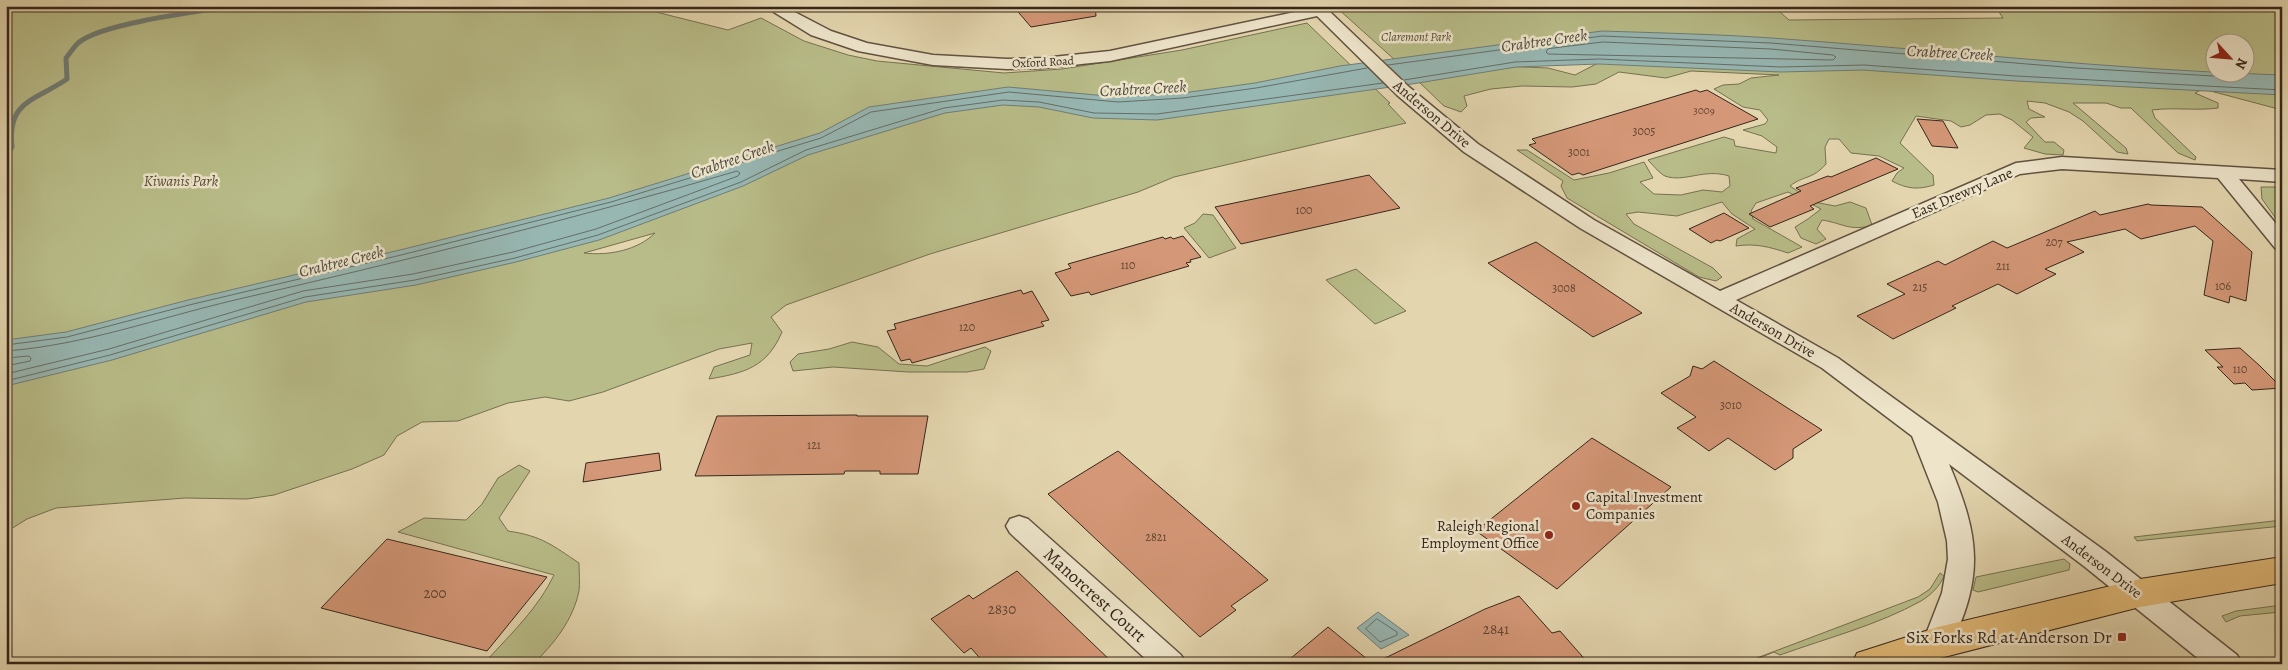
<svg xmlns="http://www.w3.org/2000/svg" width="2288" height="670" font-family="Alegreya,serif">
<rect width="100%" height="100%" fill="#e3d5ae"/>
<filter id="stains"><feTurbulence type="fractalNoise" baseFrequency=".004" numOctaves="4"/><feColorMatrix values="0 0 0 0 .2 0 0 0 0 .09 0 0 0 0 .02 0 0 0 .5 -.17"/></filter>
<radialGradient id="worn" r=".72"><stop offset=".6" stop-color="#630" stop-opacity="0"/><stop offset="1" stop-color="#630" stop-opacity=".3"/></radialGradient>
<g fill="#b8bc88" stroke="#777152" fill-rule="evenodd">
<path d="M6,6h626l96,24 33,-12 43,23 44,14 29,6 127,12 58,-4 120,-19 125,-27 83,80 -2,1 18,19 -232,54 -36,15 -208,62 -144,51 -15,12 11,15c-15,35 -37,41 -73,47l5,-12 36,-12 2,-12 -33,6 -116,43 -34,9 -24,-4 -37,6 -50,18 -36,1 -25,14 -13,19 -32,14 -78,26 -27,4 -62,-1 -129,10 -29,11 -21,13zM655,233c-17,17 -46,23 -71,20z"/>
<path d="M1350,6h423l16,14 214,-2 -8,-12h287v78l-532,-32 -344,18 -70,-63zM2216,42h30v30h-30z"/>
<path d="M1628,58l654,32v20l-79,-21 -8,4 23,10v5c-22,3 -44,-1 -66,2l3,8 41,39 -1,3 -17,-7 -47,-45h-10l-15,-5h-33l53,45 2,6 -11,-2 -34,-31 -14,-9 -24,-9 -18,-2 2,8 16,8 -14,1 -5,4 19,20h9l10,8 -1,5 -18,-1 -21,-6 9,-11 -21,-17 -12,-6 -14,1 -16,10 -9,2 -10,-6 -35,-5 -16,27 33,32 1,10c-16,5 -27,4 -42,-4l5,-8 7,-5 -25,-12 -28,-3 -12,-14h-10l-4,8 1,17c-14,16 -22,11 -36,22l24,16 21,4 15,-4 16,6 6,17c-21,7 -30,-2 -50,-5l-5,9 9,10 -10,5 -15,-6 -6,-11 13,-8 13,-10 -33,-17 -32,11 -5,8 2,8 49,28 -14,6c-18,-6 -33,-10 -52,-7l1,-7 18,-10 -23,-15 -10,-12 -45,14 -39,-4 -12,2 8,10 79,44 9,9 -6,4 -17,-4 -132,-79 -6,-12 2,-5 -46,-31h10l47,30 35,-7 35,-11 9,16 -13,4 14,12 27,1 22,-5 19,2 8,-6 -1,-10c-25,-8 -45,7 -64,0 -6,-3 -12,-11 -17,-16l76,-23 10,3 1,6 41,7 1,-6 -15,-11 -19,-6 22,-6 3,-4 -8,-10 -17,-3 -29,-18 9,-4 16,-1 12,-6 28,-3 -88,-4 -25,7 -47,-6 -23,12 -24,3 -50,-1 -31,3 -27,7 3,10 -6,6 -17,-6 -27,-26 84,-14 47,2 27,7 23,-12z"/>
<polygon points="2261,187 2282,187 2282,227 2262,199"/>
<polygon points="1203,214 1213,215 1236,248 1209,258 1184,228 1195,223"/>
<polygon points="1356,269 1406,311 1375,324 1326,280"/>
<polygon points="852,342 878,347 899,364 927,366 985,347 991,351 984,369 967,372 908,372 833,367 793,371 790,362 798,354 829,349"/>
<path d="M519,465l11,6 -31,47 9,13c34,5 44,14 71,32 0,9 1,20 0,28 -6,29 -25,53 -46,73h-33l-13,-4c24,-26 52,-53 67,-85l-156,-43 26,-14 42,2 16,-16 16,-26z"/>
<polygon points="2282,520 2282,526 2145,540 2137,541 2134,537"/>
<polygon points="2064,559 2070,564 2069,570 1978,592 1973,590 1976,577"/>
<path d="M1940,573l4,3c-4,10 -13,19 -23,25 -43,24 -94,37 -141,54l-6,-3 -15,6 1,5 -2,1h-17l177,-67 12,-8z"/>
<polygon points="2282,605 2282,611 2280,612 2240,616 2226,622 2222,616 2236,611"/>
</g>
<g fill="#97b7b3" stroke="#707d76">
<path d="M1602,31c57,2 114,3 170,7 170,12 341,32 510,37v20l-266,-14 -153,-11 -82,2 -182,-8 -83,3 -104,17 -255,36 -64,-2 -54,-11 -36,-2 -58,8 -137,42 -65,31 -144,54 -83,22 -100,23 -110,17 -194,58 -106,26v-46l60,-8 122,-32 212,-50 209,-52 211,-65 49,-26 139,-20 110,10 65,-4 72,-10 85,-17z"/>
<polygon points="1378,612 1409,635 1381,649 1357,628"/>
</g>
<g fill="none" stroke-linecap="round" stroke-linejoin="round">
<g stroke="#666e67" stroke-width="1">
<polygon points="1603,42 1771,49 1833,55 1836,57 1833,60 1548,54 1546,52 1548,49"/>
<polyline points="1388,65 1602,36 1771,43 2076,68 2214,76 2220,72"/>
<polyline points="1404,80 1515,62 1599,59 1781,67 1864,65 2016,76 2282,90"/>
<polyline points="6,345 67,337 189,305 401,255 611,202 821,138 871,112 1009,92 1118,102 1183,98 1256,88 1367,68"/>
<path d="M6,351c79,-6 152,-33 229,-51 168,-39 336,-80 502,-129l3,2 -2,3 -142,53 -83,23 -100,22 -110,17 -194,58 -103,25"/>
<polyline points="6,358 29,356 31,358 30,361 6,366"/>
<polyline points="6,381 110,355 305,297 415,280 515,258 598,235 741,182 806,150 944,108 1003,100 1039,102 1094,113 1157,114 1383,83"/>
<polygon points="1377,619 1397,632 1397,635 1380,642 1366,629"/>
</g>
<path stroke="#707d76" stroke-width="5" d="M6,156l6,-9c-5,-47 23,-46 55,-68l-1,-21c4,-5 8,-11 12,-15 23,-20 124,-32 157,-37"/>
</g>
<g fill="#d49777" stroke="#36261b">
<polygon points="1013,6 1095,6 1096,16 1031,27"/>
<polygon points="1696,90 1700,92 1707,90 1758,119 1583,175 1579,173 1572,175 1529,145 1536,143 1532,139"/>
<polygon points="1917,119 1943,121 1958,148 1932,146"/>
<polygon points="1876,158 1898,169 1810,206 1814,209 1770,227 1749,214 1801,191 1796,188 1828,176 1831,177"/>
<polygon points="1369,175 1400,208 1241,244 1215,207"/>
<polygon points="2148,204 2151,205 2202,207 2252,252 2246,301 2230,296 2229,303 2204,295 2213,241 2195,226 2141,239 2125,229 2067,242 2084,252 2045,269 2056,274 2017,294 1998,284 1952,306 1956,308 1893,339 1857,316 1905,294 1887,284 1938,261 1945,265 1993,241 2007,248 2095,211 2100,215"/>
<polygon points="1724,213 1749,228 1720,241 1717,240 1711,243 1689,229"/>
<polygon points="1183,236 1201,257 1190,260 1191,262 1186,263 1189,266 1091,295 1089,292 1071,296 1055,273 1071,268 1068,264 1163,237 1165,239 1171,237 1173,239"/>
<polygon points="1536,242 1642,313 1593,337 1488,263"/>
<polygon points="1021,290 1023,294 1032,291 1049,320 1041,322 1044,326 912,363 910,359 901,361 887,331 896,329 894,324"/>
<polygon points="2240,348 2260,366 2282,388 2252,390 2245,383 2234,384 2217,367 2223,367 2205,350"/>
<polygon points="1714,361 1822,430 1793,449 1793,458 1775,470 1728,438 1709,451 1677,428 1696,417 1661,393 1690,376 1693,366 1702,369"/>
<polygon points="857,415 857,416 928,416 918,474 880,474 880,471 845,471 844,474 695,476 717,416"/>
<polygon points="1592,438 1671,487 1557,589 1476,531"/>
<polygon points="1118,451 1268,580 1231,606 1236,610 1200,637 1048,494"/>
<polygon points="659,453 661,470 583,482 586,463"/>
<polygon points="387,539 504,567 547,577 487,651 321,608"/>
<polygon points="1017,571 1114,664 985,664 971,648 964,653 931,619 969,595 973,599"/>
<polygon points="1519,596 1552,633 1560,631 1589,664 1284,664 1328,627 1373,664 1485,609"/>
</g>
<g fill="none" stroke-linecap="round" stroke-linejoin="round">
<defs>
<g id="minor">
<path d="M764,6h19l48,25 36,12 66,12 74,4 36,-1 67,-7 199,-42 -2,-3h27l-5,5 80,76 69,57 116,76 126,71 296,-128 46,-6 220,13v12l-43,-3 43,52v19l-7,-2 -57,-70 -156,-9 -42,5 -284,126 102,58 267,193 132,104 5,9h-37l-120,-97 -136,-103c31,73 36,113 -1,187l-10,3 -10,-3 -5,-9 19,-49 6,-34 -1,-18 -9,-39 -26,-66 -90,-68 -242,-140 -116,-76 -67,-57 -80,-79 -207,45 -67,7 -36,1 -74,-4 -75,-14 -47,-16z"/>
<polygon points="1019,516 1028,519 1181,655 1186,664 1151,664 1010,533 1006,526 1010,519"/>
</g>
<polygon id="major" points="2282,557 2282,583 2140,607 1917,664 1852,664 1857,653 1938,627 2140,579"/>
</defs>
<use href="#minor" stroke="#615240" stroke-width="3"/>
<use href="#major" stroke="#36261b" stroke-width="2"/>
<use href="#minor" fill="#ede4ca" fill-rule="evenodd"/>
<use href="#major" fill="#e2ba77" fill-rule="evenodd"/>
</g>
<g fill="#8f2418" stroke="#ede4ca" stroke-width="2">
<circle cx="1576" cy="506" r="5"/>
<circle cx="1549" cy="535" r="5"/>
<rect x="2117" y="632" width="10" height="10" rx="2.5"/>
</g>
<g text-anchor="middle" stroke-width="5" stroke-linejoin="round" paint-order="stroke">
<g font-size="11" fill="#5e4232">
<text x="1704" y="114">3009</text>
</g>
<g font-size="12" font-style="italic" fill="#564c36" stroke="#ede4ca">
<text x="1416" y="41">Claremont Park</text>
</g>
<g font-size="12" fill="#36261b" stroke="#ede4ca">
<text transform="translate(1043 62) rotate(-3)" y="4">Oxford Road</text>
</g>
<g font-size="12" fill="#5e4232">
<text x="1644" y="135">3005</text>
<text x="1579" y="156">3001</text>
<text x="1304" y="214">100</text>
<text x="2054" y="246">207</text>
<text x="1128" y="269">110</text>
<text x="2003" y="270">211</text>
<text x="2223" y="290">106</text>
<text x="1920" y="291">215</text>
<text x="1564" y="292">3008</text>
<text x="967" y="331">120</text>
<text x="2240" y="373">110</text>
<text x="1731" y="409">3010</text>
<text x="814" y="449">121</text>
<text x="1156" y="541">2821</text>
</g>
<g font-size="15" fill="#36261b" stroke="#ede4ca">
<text transform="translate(1432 114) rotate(40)" y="5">Anderson Drive</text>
<text transform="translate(1962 193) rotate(-23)" y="5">East Drewry Lane</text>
<text transform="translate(1773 330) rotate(30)" y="5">Anderson Drive</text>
<text transform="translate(2102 566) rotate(37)" y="5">Anderson Drive</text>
</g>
<g font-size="15" font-style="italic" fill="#564c36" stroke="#ede4ca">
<text x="181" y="186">Kiwanis Park</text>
</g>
<g font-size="15" fill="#36261b" stroke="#ede4ca" text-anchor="start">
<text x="1586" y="502">Capital Investment<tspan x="1586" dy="17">Companies</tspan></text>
<text x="1539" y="531" text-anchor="end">Raleigh Regional<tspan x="1539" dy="17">Employment Office</tspan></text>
</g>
<g font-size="15" fill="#5e4232">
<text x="435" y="598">200</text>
<text x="1002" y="614">2830</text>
<text x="1496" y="634">2841</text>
</g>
<g font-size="16" font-style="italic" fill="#4e4a41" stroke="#ede4ca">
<text transform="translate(1544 40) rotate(-8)" y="6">Crabtree Creek</text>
<text transform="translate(1950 52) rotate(3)" y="6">Crabtree Creek</text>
<text transform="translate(1143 88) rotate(-3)" y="6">Crabtree Creek</text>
<text transform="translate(732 159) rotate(-19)" y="6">Crabtree Creek</text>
<text transform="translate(341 261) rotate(-14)" y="6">Crabtree Creek</text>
</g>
<g font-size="18" fill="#36261b" stroke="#ede4ca">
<text transform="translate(1095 595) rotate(42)" y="6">Manorcrest Court</text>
</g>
<g font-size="18" fill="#36261b" stroke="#ede4ca" text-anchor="end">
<text x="2112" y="643">Six Forks Rd at Anderson Dr</text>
</g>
</g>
<rect width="2288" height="670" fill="none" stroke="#e3d5ae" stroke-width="25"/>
<rect x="8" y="8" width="2273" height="655" fill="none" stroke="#36261b" stroke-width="2.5"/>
<rect x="12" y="12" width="2263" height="645" fill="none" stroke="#36261b"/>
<g transform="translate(2230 58) rotate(116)"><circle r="24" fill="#ede4ca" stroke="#a49884"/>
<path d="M0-4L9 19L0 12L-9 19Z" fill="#8f2418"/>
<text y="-8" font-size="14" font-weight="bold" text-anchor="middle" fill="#36261b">N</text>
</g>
<rect width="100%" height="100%" filter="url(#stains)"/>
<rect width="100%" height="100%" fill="url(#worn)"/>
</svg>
